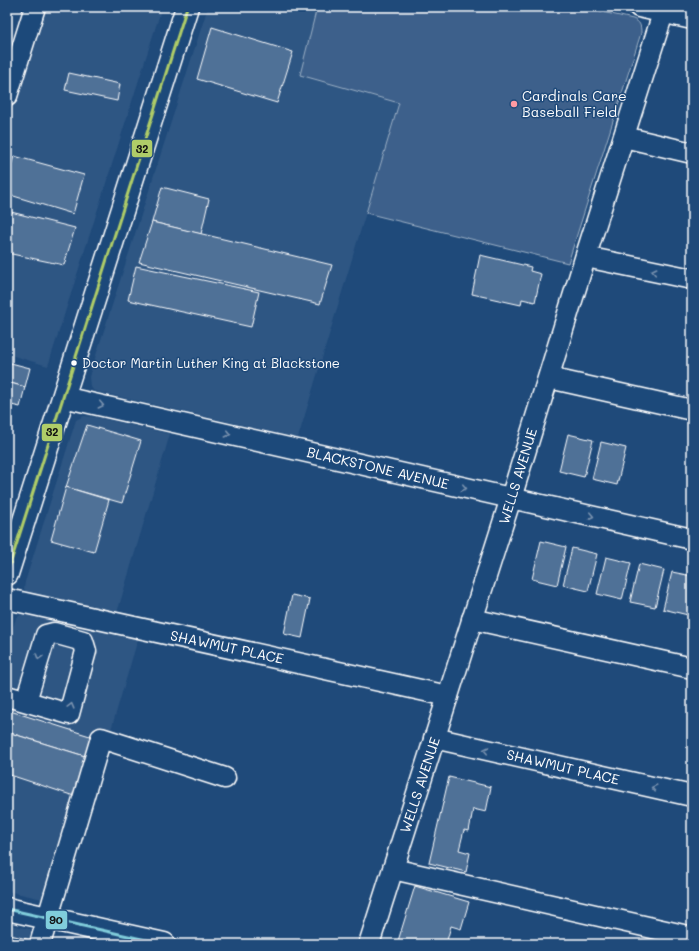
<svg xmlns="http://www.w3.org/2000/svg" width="699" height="951" font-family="Mali,sans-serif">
<rect width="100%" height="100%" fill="#1f4a7a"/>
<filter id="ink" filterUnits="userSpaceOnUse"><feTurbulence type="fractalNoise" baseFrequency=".025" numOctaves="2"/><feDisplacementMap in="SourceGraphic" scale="8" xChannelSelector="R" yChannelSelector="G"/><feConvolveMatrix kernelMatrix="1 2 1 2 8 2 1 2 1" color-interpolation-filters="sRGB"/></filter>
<g filter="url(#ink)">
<g fill="#2e5683">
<polygon points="40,7 162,7 48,366 7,354 7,114"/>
<polygon points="208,7 317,7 300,75 399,103 298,438 94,391 90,386 89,377"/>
<polygon points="84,416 96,417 170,434 117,613 29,595 24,589 25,582 76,420"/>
<polygon points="22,614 33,614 138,639 110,733 47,900 7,891 7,647 16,618"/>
<polygon points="7,924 39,931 35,944 7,944"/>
</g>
<path fill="#3c618b" stroke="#9eb0c5" d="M317,7h264l52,12c7,3 8,6 8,14l-73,230 -202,-50 33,-110 -99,-28z"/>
<g fill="#507197" stroke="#fff">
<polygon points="212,27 293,52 277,103 197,79"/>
<polygon points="69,73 120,84 117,101 65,90"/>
<polygon points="14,156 84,175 73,214 7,194 7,179"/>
<polygon points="162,187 209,199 201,234 152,222"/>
<polygon points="7,211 75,228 64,265 7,253"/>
<polygon points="152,222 332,265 320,304 139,262"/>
<polygon points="480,255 531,267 530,271 541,274 535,302 522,299 521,305 472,294"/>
<polygon points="136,266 259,292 251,327 128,300"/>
<polygon points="7,362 30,368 25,387 7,382"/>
<polygon points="7,382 25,387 20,407 7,404"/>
<polygon points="87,425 141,441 122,503 66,487"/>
<polygon points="568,434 593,440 584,477 559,471"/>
<polygon points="601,442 626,448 617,485 592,479"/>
<polygon points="66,487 109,500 94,552 51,540"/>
<polygon points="541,541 566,547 557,585 532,579"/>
<polygon points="572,548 597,554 588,591 563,585"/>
<polygon points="606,557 631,563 622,600 597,594"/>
<polygon points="639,564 664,570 655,607 630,602"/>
<polygon points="672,572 692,576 692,597 688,615 663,609"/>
<polygon points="292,595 310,599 302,638 284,634"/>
<polygon points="7,710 93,737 88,757 7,732"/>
<polygon points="7,732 88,757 77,797 7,774"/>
<polygon points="449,777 491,787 486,812 473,809 469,831 464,830 459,850 470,853 466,872 429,863"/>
<polygon points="415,886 469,902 461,929 451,926 446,944 406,944 398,941"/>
<polygon points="7,934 34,941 34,944 7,944"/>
</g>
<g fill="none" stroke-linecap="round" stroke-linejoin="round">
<defs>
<g id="minor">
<polyline points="639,7 692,19"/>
<polyline points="7,96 35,7"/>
<polyline points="624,137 692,153"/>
<polyline points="586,257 692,279"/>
<polyline points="549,378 692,410"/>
<polyline points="63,397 692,539"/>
<polyline points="7,599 448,696"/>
<polyline points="472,619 692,668"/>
<polyline points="7,696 69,714 86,651 83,641 54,633 46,635 26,701"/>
<polyline points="434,738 692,796"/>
<polyline points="393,869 692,937"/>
<polyline points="40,944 101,738 225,778"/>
<polyline points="369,944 511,498 586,255 665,7"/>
</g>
<g id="major">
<polyline points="7,574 187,7"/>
<polyline points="7,909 164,944"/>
</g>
</defs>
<use href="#minor" stroke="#fff" stroke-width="23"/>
<use href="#major" stroke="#fff" stroke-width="25"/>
<use href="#minor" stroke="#1f4a7a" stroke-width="20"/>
<use href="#major" stroke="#1f4a7a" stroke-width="22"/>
<defs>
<polyline id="bus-1" points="7,574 187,7"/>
<polyline id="bus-2" points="7,909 164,944"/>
</defs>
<use href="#bus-1" stroke="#1f4a7a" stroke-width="6"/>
<use href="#bus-2" stroke="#1f4a7a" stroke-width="6"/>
<use href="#bus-1" stroke="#afcd68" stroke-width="3"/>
<use href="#bus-2" stroke="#80cddb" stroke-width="3"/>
</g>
<defs><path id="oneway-chevron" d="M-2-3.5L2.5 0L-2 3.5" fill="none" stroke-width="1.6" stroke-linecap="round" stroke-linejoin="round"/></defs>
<g stroke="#7992af">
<use href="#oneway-chevron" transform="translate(654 271) rotate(-168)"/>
<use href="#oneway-chevron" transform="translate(101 405) rotate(13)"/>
<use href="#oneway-chevron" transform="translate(228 434) rotate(13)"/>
<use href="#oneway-chevron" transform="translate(464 488) rotate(13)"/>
<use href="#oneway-chevron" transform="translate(591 516) rotate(13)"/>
<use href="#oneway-chevron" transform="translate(39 657) rotate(107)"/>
<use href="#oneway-chevron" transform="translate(71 706) rotate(-75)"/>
<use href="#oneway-chevron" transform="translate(486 750) rotate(-167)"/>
<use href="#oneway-chevron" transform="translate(654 788) rotate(-167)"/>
</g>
</g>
<circle fill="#ff9aa2" stroke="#1f4a7a" stroke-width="1.5" cx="514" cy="104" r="4"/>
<circle fill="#fff" stroke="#1f4a7a" stroke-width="1.5" cx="74" cy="363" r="3.5"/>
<g text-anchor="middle" stroke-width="3" stroke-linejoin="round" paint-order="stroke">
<g font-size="13" fill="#fff" stroke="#1f4a7a" text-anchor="start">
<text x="82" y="368">Doctor Martin Luther King at Blackstone</text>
</g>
<g font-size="14" fill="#fff" stroke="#1f4a7a" text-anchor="start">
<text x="522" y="101">Cardinals Care<tspan x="522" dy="16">Baseball Field</tspan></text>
</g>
<g font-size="14" fill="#fff" stroke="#1f4a7a">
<text transform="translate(378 468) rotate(13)" y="5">BLACKSTONE AVENUE</text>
<text transform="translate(518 476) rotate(-73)" y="5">WELLS AVENUE</text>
<text transform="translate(227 647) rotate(12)" y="5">SHAWMUT PLACE</text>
<text transform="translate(563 767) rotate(13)" y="5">SHAWMUT PLACE</text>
<text transform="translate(420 785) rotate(-72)" y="5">WELLS AVENUE</text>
</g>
</g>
<g stroke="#1f4a7a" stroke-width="1.5">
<rect x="131" y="139" width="22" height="19" rx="4" fill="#afcd68"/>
<rect x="41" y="423" width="22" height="19" rx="4" fill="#afcd68"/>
<rect x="45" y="910" width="23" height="20" rx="4" fill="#80cddb"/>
</g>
<g font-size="11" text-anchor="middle" font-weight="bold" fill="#111">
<text x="142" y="153">32</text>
<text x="52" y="436">32</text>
<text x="56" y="924">90</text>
</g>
<rect width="699" height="951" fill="none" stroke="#1f4a7a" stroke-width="24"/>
<rect x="12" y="12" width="675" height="927" fill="none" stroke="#fff" stroke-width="1.5" filter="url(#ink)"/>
</svg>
